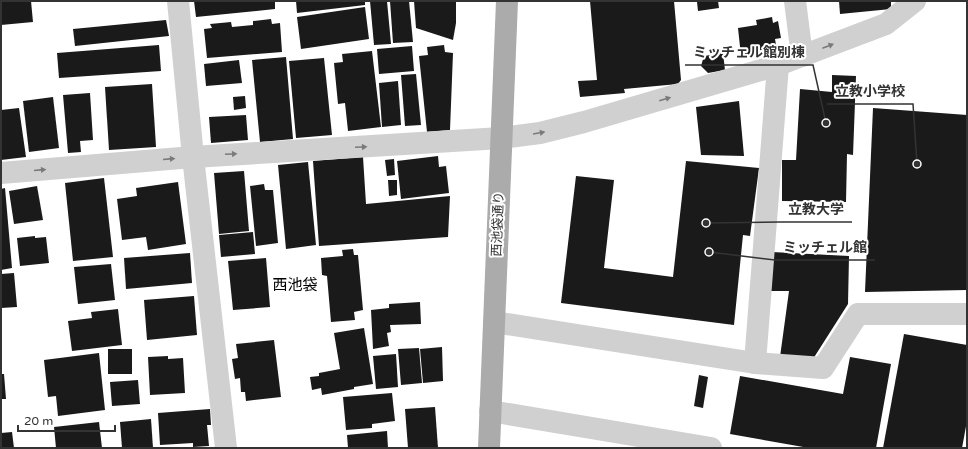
<svg xmlns="http://www.w3.org/2000/svg" width="968" height="449" font-family="'Varela Round','Noto Sans JP',sans-serif">
<rect width="100%" height="100%" fill="#fff"/>
<g fill="#1a1a1a">
<polygon points="1,1 31,1 33,22 1,25"/>
<polygon points="194,1 275,1 275,9 196,17"/>
<polygon points="296,1 365,1 365,5 297,13"/>
<polygon points="370,1 387,1 391,44 374,45"/>
<polygon points="390,1 409,1 413,42 393,43"/>
<polygon points="414,1 456,1 456,23 453,40 416,28"/>
<polygon points="590,1 674,1 681,80 678,84 624,89 625,93 580,97 578,81 597,80"/>
<polygon points="707,1 718,1 719,8 698,11 697,2"/>
<polygon points="839,1 891,1 891,9 840,14"/>
<polygon points="365,7 369,39 301,49 297,17"/>
<polygon points="772,17 773,23 778,21 781,38 775,39 777,51 741,56 738,28 757,25 756,20"/>
<polygon points="271,19 272,24 280,23 282,52 207,58 204,29 212,28 210,24 231,22 232,27 253,25 253,21"/>
<polygon points="166,20 169,36 75,46 73,29"/>
<polygon points="159,45 161,71 59,78 57,53"/>
<polygon points="444,45 445,52 453,53 450,130 427,132 419,56 428,55 427,47"/>
<polygon points="412,46 414,71 379,74 377,49"/>
<polygon points="372,51 381,127 348,131 345,103 338,104 334,63 343,62 342,54"/>
<polygon points="723,53 725,70 708,73 701,66 704,56"/>
<polygon points="286,57 293,139 260,142 252,60"/>
<polygon points="324,58 332,135 296,138 289,61"/>
<polygon points="239,60 242,83 206,86 204,64"/>
<polygon points="416,74 421,125 405,126 401,75"/>
<polygon points="832,75 856,76 853,155 847,154 846,202 782,201 782,160 796,160 800,89 832,92"/>
<polygon points="398,81 401,125 382,127 379,83"/>
<polygon points="152,84 156,147 109,150 105,87"/>
<polygon points="90,93 93,140 80,141 81,152 68,153 63,95"/>
<polygon points="245,96 246,108 234,110 233,97"/>
<polygon points="53,97 59,148 29,152 23,101"/>
<polygon points="739,101 744,156 701,155 696,107"/>
<polygon points="19,108 26,157 1,160 1,110"/>
<polygon points="873,108 967,115 967,290 865,292"/>
<polygon points="246,115 248,140 211,143 209,117"/>
<polygon points="438,156 439,167 446,166 449,193 401,199 397,161"/>
<polygon points="363,157 366,204 450,196 448,237 319,246 313,161"/>
<polygon points="394,159 395,175 387,176 385,160"/>
<polygon points="686,161 759,168 750,236 743,235 734,325 561,303 576,176 614,180 604,268 673,277"/>
<polygon points="308,162 316,245 286,249 278,165"/>
<polygon points="244,171 249,231 219,234 214,173"/>
<polygon points="104,178 113,257 73,261 65,183"/>
<polygon points="388,180 397,180 397,195 389,196"/>
<polygon points="178,182 186,244 148,250 146,237 122,240 117,199 137,196 136,188"/>
<polygon points="264,184 265,190 273,190 278,243 256,246 250,186"/>
<polygon points="37,186 43,220 14,224 9,191"/>
<polygon points="5,188 12,268 1,270 1,189"/>
<polygon points="253,232 255,254 221,257 219,235"/>
<polygon points="35,236 35,238 46,237 49,263 20,266 17,238"/>
<polygon points="353,249 354,255 358,255 363,310 354,312 355,320 331,322 327,276 322,275 321,258 343,256 342,250"/>
<polygon points="772,252 849,256 848,304 813,359 780,357 789,291 770,291"/>
<polygon points="190,253 192,283 126,289 124,258"/>
<polygon points="266,258 270,307 233,310 228,261"/>
<polygon points="111,264 115,300 78,304 74,267"/>
<polygon points="14,273 17,307 1,308 1,274"/>
<polygon points="194,296 197,335 147,340 144,300"/>
<polygon points="420,302 421,324 390,325 391,332 387,333 389,346 373,349 371,310 389,308 389,304"/>
<polygon points="118,309 122,345 72,351 68,321 92,318 91,312"/>
<polygon points="364,328 373,384 354,387 354,389 322,395 321,388 312,390 310,377 319,376 319,373 340,369 334,333"/>
<polygon points="904,334 967,345 967,421 962,448 883,448"/>
<polygon points="274,340 281,397 246,401 245,392 241,392 240,378 235,379 232,359 238,358 236,344"/>
<polygon points="442,347 443,381 423,383 420,349"/>
<polygon points="419,348 422,383 401,385 398,349"/>
<rect x="108" y="349" width="24" height="25"/>
<polygon points="99,353 105,410 58,416 56,396 48,397 44,360"/>
<polygon points="396,354 398,387 376,389 373,356"/>
<polygon points="168,356 168,359 183,358 185,393 150,395 148,357"/>
<polygon points="850,357 891,364 876,448 809,448 730,434 740,376 843,394"/>
<polygon points="1,374 4,374 6,399 1,399"/>
<polygon points="699,375 708,377 703,408 694,406"/>
<polygon points="138,380 140,404 112,406 110,382"/>
<polygon points="392,393 395,421 372,424 372,428 346,430 343,397"/>
<polygon points="435,407 438,448 408,448 405,409"/>
<polygon points="210,409 211,425 207,425 209,446 193,447 193,443 160,445 158,413"/>
<polygon points="151,419 153,448 122,448 120,422"/>
<polygon points="99,422 102,448 56,448 54,427"/>
<polygon points="387,431 388,448 348,448 347,435"/>
<polygon points="12,432 14,448 1,448 1,433"/>
</g>
<g fill="none" stroke-linecap="round" stroke-linejoin="round">
<g stroke="#d0d0d0" stroke-width="22">
<polyline points="178,1 193,157 226,448"/>
<polyline points="795,1 802,56"/>
<polyline points="1,173 193,157 501,138 540,133 584,122 778,65 886,24 915,1"/>
<polyline points="494,322 755,363 823,368 858,314 967,314"/>
<polyline points="755,363 778,65"/>
<polyline points="490,411 711,448"/>
</g>
<polyline stroke="#ababab" stroke-width="22" points="489,448 507,1"/>
</g>
<defs><path id="oneway-solid" d="M-6-.8H1V-3.2L6.5 0L1 3.2V.8H-6Z"/></defs>
<g fill="#7a7a7a">
<use href="#oneway-solid" transform="translate(828 46) rotate(-21)"/>
<use href="#oneway-solid" transform="translate(665 99) rotate(-16)"/>
<use href="#oneway-solid" transform="translate(539 133) rotate(-10)"/>
<use href="#oneway-solid" transform="translate(361 147) rotate(-3)"/>
<use href="#oneway-solid" transform="translate(231 154) rotate(-3)"/>
<use href="#oneway-solid" transform="translate(169 159) rotate(-5)"/>
<use href="#oneway-solid" transform="translate(40 170) rotate(-5)"/>
</g>
<g text-anchor="middle" stroke-width="4" stroke-linejoin="round" paint-order="stroke">
<g font-size="13" fill="#333" stroke="#fff">
<text transform="translate(497 224) rotate(-88)" y="5">西池袋通り</text>
</g>
<g font-size="15" fill="#000" stroke="#fff">
<text x="295" y="290">西池袋</text>
</g>
</g>
<path fill="none" stroke="#333" stroke-width="1.5" d="M826 123L813 65H685M917 164L913 104H827M706 223L780 222H852M709 252L775 260H875"/>
<g fill="#333" stroke="#fff" stroke-width="1.5">
<circle cx="826" cy="123" r="4"/>
<circle cx="917" cy="164" r="4"/>
<circle cx="706" cy="223" r="4"/>
<circle cx="709" cy="252" r="4"/>
</g>
<g font-size="14" text-anchor="middle" font-weight="bold" fill="#333" stroke="#fff" stroke-width="4" stroke-linejoin="round" paint-order="stroke">
<text x="749" y="57">ミッチェル館別棟</text>
<text x="870" y="96">立教小学校</text>
<text x="816" y="214">立教大学</text>
<text x="825" y="252">ミッチェル館</text>
</g>
<rect width="968" height="449" fill="none" stroke="#333333" stroke-width="4"/>
<path d="M18 425v6h97v-6" fill="none" stroke="#333333" stroke-width="2"/>
<text x="24" y="425" font-size="12" fill="#333333" stroke="#ffffff" stroke-width="3" paint-order="stroke">20 m</text>
</svg>
